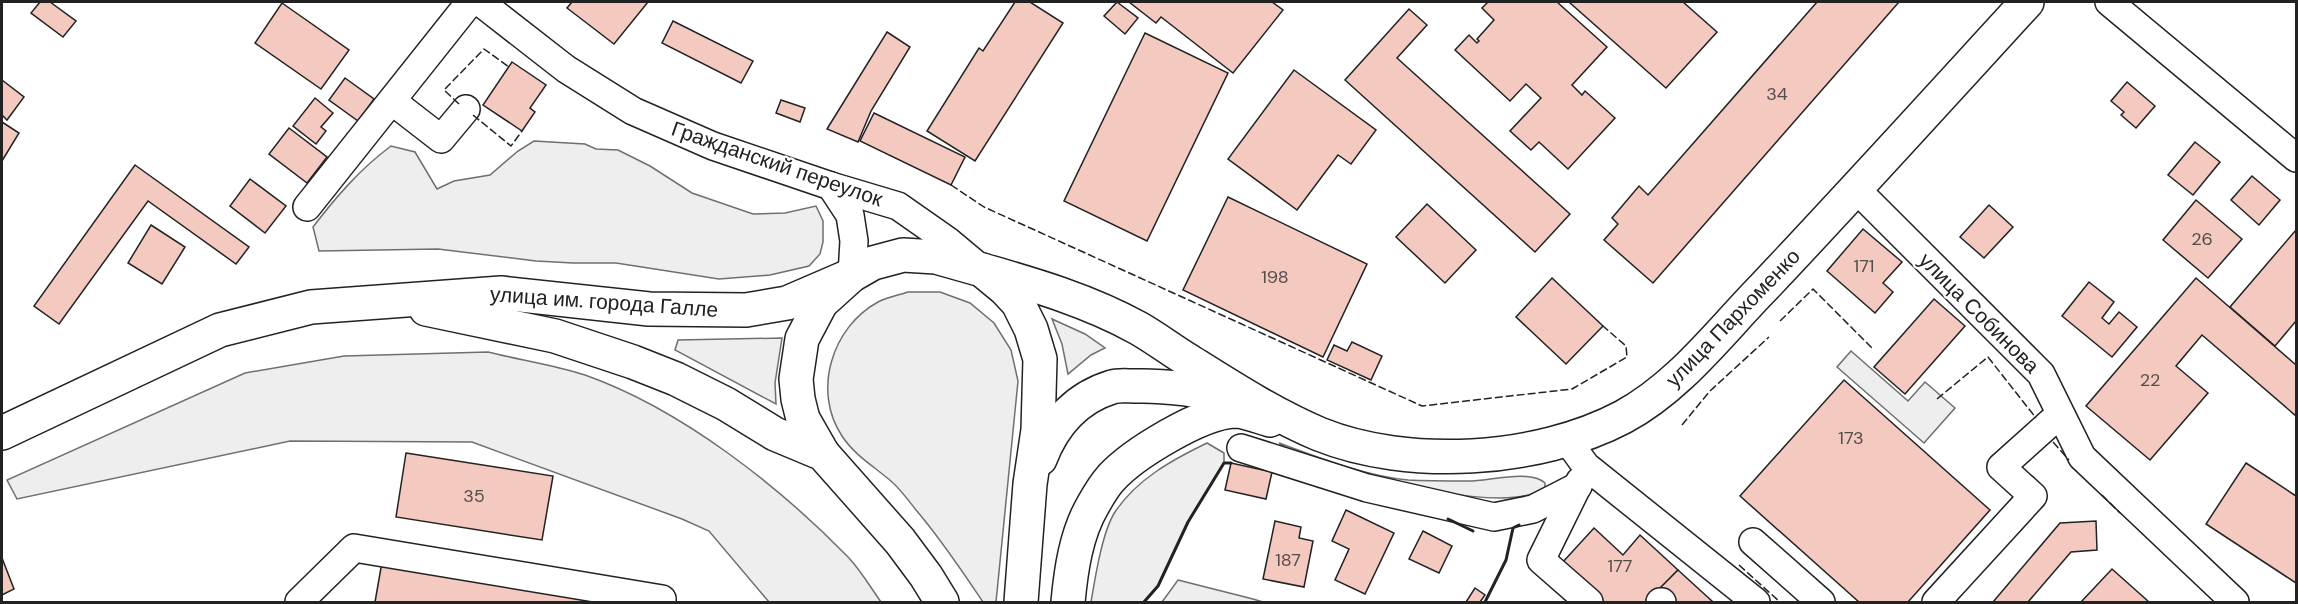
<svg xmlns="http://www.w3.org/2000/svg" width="2298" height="604" font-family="'DM Sans',sans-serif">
<rect width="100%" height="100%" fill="#fff"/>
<g fill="#eee" stroke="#6f6f6f" stroke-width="1.5">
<path d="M534,141l51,3 11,5 22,1 32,16 42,27 61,21 32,-1 31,-7 7,15v21l-3,12 -11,12 -39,9 -51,4 -103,-16h-43l-37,-2 -98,-12 -119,2 -6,-24c23,-30 47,-58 78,-81l24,6 22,37 17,-8 36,-6 28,-24z"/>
<path d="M908,292h32l30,11 24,20 17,27 7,31 -22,221h-13c-21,-31 -42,-63 -67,-92 -7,-9 -15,-20 -24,-28 -17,-15 -37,-26 -50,-46 -30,-45 -10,-109 36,-134 9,-5 21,-7 30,-10z"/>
<polygon points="1052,319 1085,334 1105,348 1091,355 1068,374 1062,344"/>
<polygon points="782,338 775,383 776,404 675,350 678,340"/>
<polygon points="1851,351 1908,401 1925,382 1955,408 1924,443 1837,367"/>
<path d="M488,352c32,8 66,13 97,23 96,34 194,111 264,183 12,13 22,30 32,44h-112l-60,-71 -27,-12 -210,-77 -182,-1 -273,58 -10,-19 238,-107 99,-17z"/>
<path d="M1207,443l17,10v10l-36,59 -30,64 -14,16h-53c4,-23 11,-70 24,-90 22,-33 57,-52 92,-69z"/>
<path d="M1279,443c41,15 86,33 129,37 20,1 41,1 61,1 20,0 61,-12 76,2v4c-34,30 -179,-10 -220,-23 -10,-3 -22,-5 -31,-10 -5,-3 -10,-8 -15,-11z"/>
<polygon points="1178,580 1253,599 1263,602 1162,602"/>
</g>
<g fill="#f3c9c0" stroke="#222" stroke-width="1.5">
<polygon points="40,2 50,2 76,21 63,37 31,13"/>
<polygon points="572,2 648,2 614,44 567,8"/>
<polygon points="1015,2 1030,2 1063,23 975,161 927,131 979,48 983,51"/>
<polygon points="1117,2 1138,18 1125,34 1104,16"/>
<polygon points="1129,2 1272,2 1283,10 1233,73 1161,17 1156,23"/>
<polygon points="1488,2 1557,2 1607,47 1572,85 1582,95 1585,91 1615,118 1568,169 1539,142 1531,150 1510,131 1541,98 1526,84 1510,101 1455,50 1469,35 1477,43 1479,41 1477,39 1494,20 1482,8"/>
<polygon points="1569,2 1683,2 1717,32 1666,88"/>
<polygon points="1817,2 1899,2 1653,283 1604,240 1618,224 1612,218 1639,186 1648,195"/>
<polygon points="282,3 349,50 321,89 255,43"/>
<polygon points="1409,9 1427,25 1397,58 1570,214 1535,252 1345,80"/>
<polygon points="673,21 753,61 741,83 662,43"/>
<polygon points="887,32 910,47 871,111 858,142 827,129"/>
<polygon points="1145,33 1228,73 1147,241 1064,201"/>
<polygon points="512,62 546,85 530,108 535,112 522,131 483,105"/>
<polygon points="1294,70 1376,130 1351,164 1338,155 1297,210 1228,159"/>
<polygon points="345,78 374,99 358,121 329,100"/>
<polygon points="2,80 24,97 7,120 2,115"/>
<polygon points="2127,82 2155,106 2136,128 2121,115 2124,112 2111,101"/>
<polygon points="315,98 333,113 321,127 326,131 316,144 293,126"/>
<polygon points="781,100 805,108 800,122 776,113"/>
<polygon points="874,113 965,157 951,185 860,141"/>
<polygon points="2,122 19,133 2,161"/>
<polygon points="289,128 327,157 307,183 269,154"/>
<polygon points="2195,142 2220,162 2193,195 2168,175"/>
<polygon points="135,165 249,247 236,264 148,201 59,324 34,306"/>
<polygon points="2252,176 2280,200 2259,225 2231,200"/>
<polygon points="250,179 286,206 265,233 230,206"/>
<polygon points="1228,197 1367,264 1323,357 1183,290"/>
<polygon points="2196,200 2242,239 2208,278 2163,240"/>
<polygon points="1427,204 1476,250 1445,283 1396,237"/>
<polygon points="1989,205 2013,227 1984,258 1960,237"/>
<polygon points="151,225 185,247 162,284 128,263"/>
<polygon points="1863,229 1902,262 1883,283 1893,292 1875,313 1827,271"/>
<polygon points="2296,230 2296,321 2275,346 2230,307"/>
<polygon points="1552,278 1603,326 1566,364 1516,317"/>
<polygon points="2196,278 2296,365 2296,416 2202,335 2176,366 2208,393 2150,460 2086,406"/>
<polygon points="2089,282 2114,302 2102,318 2109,324 2119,312 2137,327 2112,357 2062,316"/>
<polygon points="1934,299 1965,326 1905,394 1874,367"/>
<polygon points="1352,342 1382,356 1371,380 1327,360 1334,345 1347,351"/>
<polygon points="1844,380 1990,510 1908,602 1859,602 1740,496"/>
<polygon points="406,453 553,476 542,540 396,517"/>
<polygon points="1231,463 1272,472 1266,499 1225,490"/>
<polygon points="2246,463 2296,496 2296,583 2206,524"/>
<polygon points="1346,510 1394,533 1365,594 1335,580 1349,549 1332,541"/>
<polygon points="1275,521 1301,527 1299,538 1313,541 1304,587 1263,579"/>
<polygon points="2096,521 2097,550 2071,552 2028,602 1993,602 2060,523"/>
<polygon points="1594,528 1623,555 1640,535 1678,570 1647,602 1604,602 1562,563"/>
<polygon points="1423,531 1452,546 1439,573 1409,559"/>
<polygon points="2,558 14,589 2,595"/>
<polygon points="382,562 598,602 375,602"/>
<polygon points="2112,569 2149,602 2081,602"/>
<polygon points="1678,570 1713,602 1676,602 1660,588"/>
<polygon points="1475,588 1485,595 1480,602 1466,602"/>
</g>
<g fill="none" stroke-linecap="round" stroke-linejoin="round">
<defs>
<g id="minor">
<polyline points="480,2 566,69 633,111 713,146 831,186 898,206 948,241 979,267"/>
<polyline points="2109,2 2296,158"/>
<polyline points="392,101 441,139 466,109"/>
<polyline points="831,186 850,215 854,241 852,275"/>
<polyline points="1856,189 2041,374 2082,457 2235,602"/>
<polyline points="307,207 470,2"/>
<polyline points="1567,440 1586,466 1756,602"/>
<polyline points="1241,448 1367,488 1494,517 1533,509 1578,486"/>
<polyline points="1580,481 1541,560 1589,602"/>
<polyline points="1753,542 1821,602"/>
<polyline points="299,602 354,548 662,599 662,602"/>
<polyline points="1660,602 1662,602"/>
<polyline points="1936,602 2033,496 2001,467 2060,414"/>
</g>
<g id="major">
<path d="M982,270c53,15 107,31 156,58 16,9 32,21 48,31 43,27 86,55 133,75 89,36 219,28 304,-17 56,-30 96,-84 140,-129 89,-94 176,-190 264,-286"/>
<polyline points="426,309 555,336 633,362 676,379 726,404 775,434 823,454 900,541 926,576 942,602"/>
<polyline points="2,433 220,330 311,307 501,293 649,309 746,310 787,303 852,275"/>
<polyline points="823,454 803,419 798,399 796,379 802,339 821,303 852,275 873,263 903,255 936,257 982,270 1005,289 1018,303 1031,329 1040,359 1038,430 1030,484 1021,602"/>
<path d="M1040,459c13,-34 36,-61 72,-72 6,-2 15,-1 23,-1 34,-1 66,5 100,11"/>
<path d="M1068,602c3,-32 8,-68 25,-97 5,-9 11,-19 18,-27 22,-24 90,-66 124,-67 10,0 25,6 35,9"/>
</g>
</defs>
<use href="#minor" stroke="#222" stroke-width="30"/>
<use href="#major" stroke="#222" stroke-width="36"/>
<use href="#minor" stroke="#fff" stroke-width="27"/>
<use href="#major" stroke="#fff" stroke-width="33"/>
<g stroke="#222" stroke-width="1.5" stroke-dasharray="8 3" stroke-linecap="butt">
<polyline points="459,104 444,90 484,49 509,67"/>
<polyline points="473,115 511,146 522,131"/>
<polyline points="951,185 984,207 1422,406 1572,389 1627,357 1626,346 1603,326"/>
<polyline points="1780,321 1813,289 1872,348"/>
<polyline points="1937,399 1988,357 2036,418"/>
<polyline points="1682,425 1710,391 1769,337"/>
<polyline points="2053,442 2069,460"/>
<polyline points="2102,495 2120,513"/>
<polyline points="1739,565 1780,602"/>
</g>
<g stroke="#222" stroke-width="3">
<polyline points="1448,519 1473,531"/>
<polyline points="1144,602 1158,586 1188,522 1224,463 1231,463"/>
<polyline points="1485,602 1506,560 1513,528 1519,525"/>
</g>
</g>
<g text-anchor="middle" stroke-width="4.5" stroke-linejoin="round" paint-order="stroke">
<g font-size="18" fill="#564c4a">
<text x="1777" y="100">34</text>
<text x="2202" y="245">26</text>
<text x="1864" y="272">171</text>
<text x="1275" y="283">198</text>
<text x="2150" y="386">22</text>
<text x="1851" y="444">173</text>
<text x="474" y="502">35</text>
<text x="1288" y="566">187</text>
<text x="1620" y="572">177</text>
</g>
<g font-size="21" fill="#222" stroke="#fff">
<text transform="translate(777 164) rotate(19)" y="7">Гражданский переулок</text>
<text transform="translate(604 302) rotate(4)" y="7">улица им. города Галле</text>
<text transform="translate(1979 313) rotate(45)" y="7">улица Собинова</text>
<text transform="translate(1733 318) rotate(-46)" y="7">улица Пархоменко</text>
</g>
</g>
<rect width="2298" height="604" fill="none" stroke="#222222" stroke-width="6"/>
</svg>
